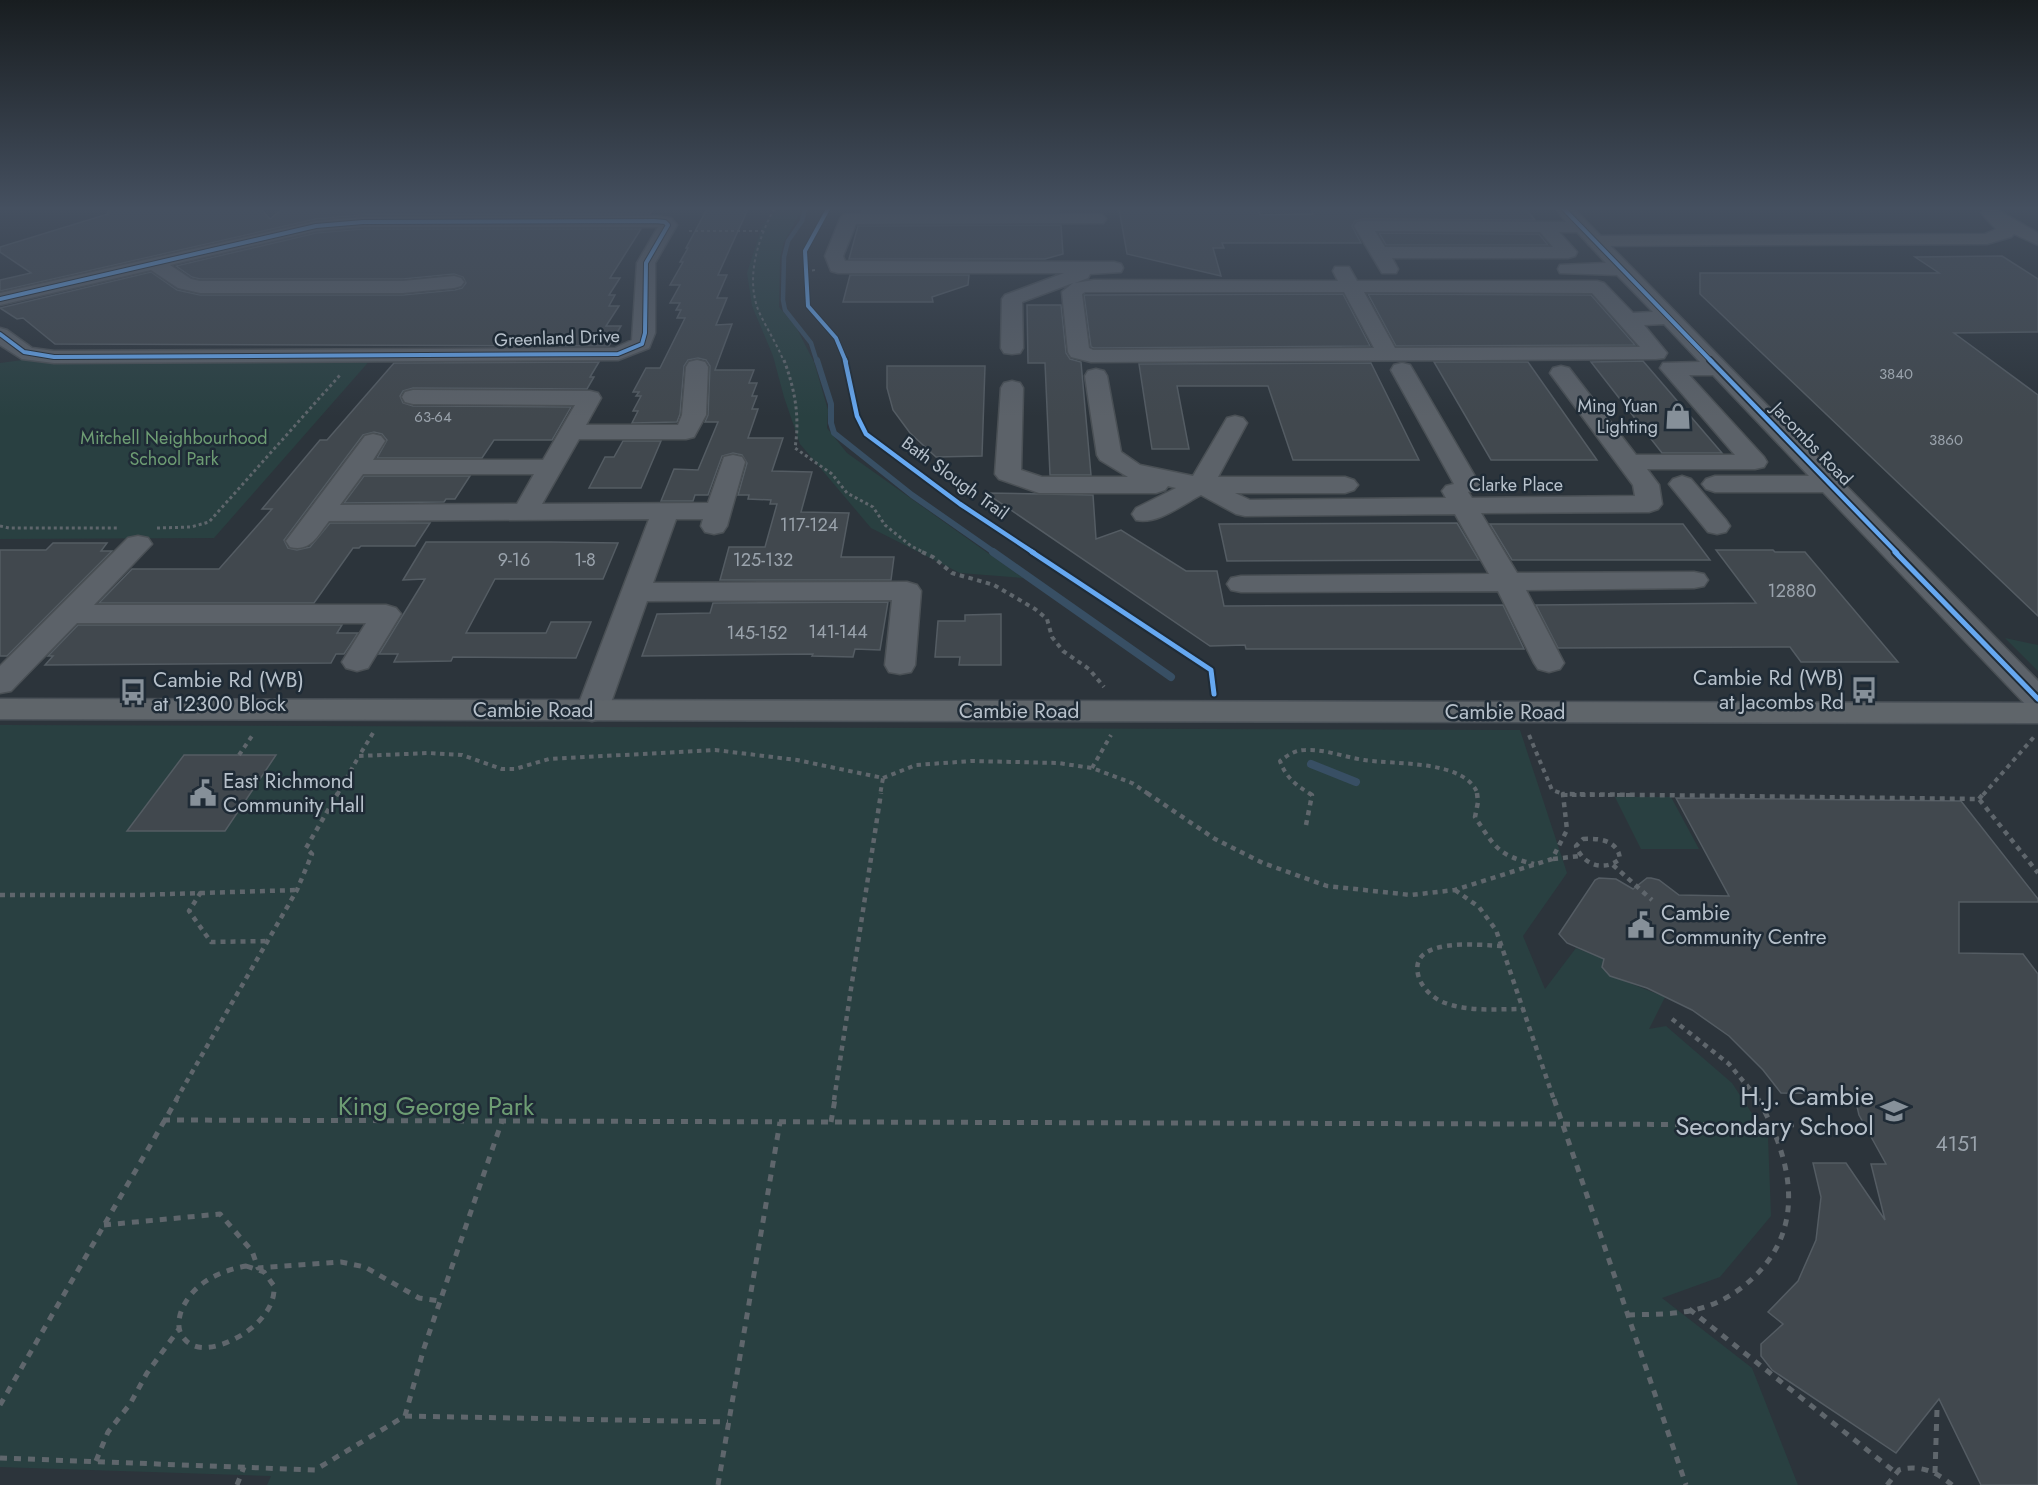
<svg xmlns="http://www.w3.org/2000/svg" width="2038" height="1485" font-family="Jost,sans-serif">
<rect width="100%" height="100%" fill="#2c343b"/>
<g fill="#294041">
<polygon points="778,209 802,209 784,242 780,258 779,307 796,327 814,362 828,410 827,428 847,453 1023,578 960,573 871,528 800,444 784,397 773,356 752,306 747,273 762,226"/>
<polygon points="372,358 214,538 0,539 0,363 30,359"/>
<polygon points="2005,638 2038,645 2038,671"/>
<polygon points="0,725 1520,730 1567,873 1523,936 1545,989 1576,948 1604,959 1602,967 1609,975 1665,997 1649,1029 1666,1026 1732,1083 1768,1138 1771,1216 1720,1277 1662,1298 1752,1368 1798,1485 267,1485 271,1476 0,1467"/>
<polygon points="1615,797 1671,797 1699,849 1641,849"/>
</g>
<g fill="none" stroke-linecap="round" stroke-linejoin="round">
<polyline stroke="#384f64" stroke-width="4.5" points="805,209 802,221 788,241 784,257 783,300 785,310 811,343 817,362"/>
<polyline stroke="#384f64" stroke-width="6" points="817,360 831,404 831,423 834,433 912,495 995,553"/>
<g stroke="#384f64" stroke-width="8">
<polyline points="993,552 1171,677"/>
<polyline points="1311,764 1356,782"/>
</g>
</g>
<g fill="#41484e" stroke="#545c63" stroke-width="1.5">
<polygon points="108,209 261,209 270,219 282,209 653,209 650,214 363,215 316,219 0,291 0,280 31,273 0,252 0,247 108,214"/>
<polygon points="707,209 748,209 718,275 727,275 717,298 727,298 716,325 732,324 715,370 754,370 749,383 757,383 752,396 757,396 752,409 758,409 748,438 783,438 772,471 812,472 801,512 849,513 841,557 894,557 891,580 720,580 729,547 765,547 777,504 770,504 771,500 748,499 749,495 738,495 747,463 742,455 733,453 722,456 708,495 695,495 693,501 661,501 674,469 698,470 718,422 705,422 708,415 710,366 706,360 698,358 688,360 684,366 680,414 677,422 632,423 638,411 633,411 641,396 636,396 639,392 633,392 646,368 660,368 685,318 677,318 681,310 676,310 680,303 670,303 680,285 670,285 683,262 680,262 688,248 686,248"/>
<polygon points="863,209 1059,209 1059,212 862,212"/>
<polygon points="1119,209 1258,209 1260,215 1313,214 1311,209 1526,209 1535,220 1363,219 1355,221 1352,226 1361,243 1222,243 1224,248 1213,248 1221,276 1127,254"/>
<polygon points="1061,225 1063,254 1045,259 849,259 858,226"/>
<polygon points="363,229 641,229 610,278 620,278 609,295 615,295 609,306 619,306 606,326 621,326 609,346 55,344 23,318 17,319 0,308 151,272 177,290 200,295 403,295 455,290 462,288 466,283 463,277 454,274 403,279 200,279 192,277 176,266 316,233"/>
<polygon points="1379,233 1539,234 1548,245 1386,245"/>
<polygon points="2002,256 2038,279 2038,332 1954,333 2038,395 2038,616 1700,294 1700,273 1939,273 1915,257"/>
<polygon points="850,275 969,275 968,285 932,297 933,302 843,302"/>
<polygon points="1343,294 1370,346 1094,348 1091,347 1084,295"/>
<polygon points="1368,294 1591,295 1635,345 1396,346"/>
<polygon points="1027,305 1061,305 1066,353 1070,359 1081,362 1091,475 1050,475 1045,363 1028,363"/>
<polygon points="1643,361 1722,453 1662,453 1591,362"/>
<polygon points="599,362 590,377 594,377 587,389 413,388 403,391 400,396 403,403 413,406 571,407 552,440 494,440 482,458 377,458 387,440 382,434 374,432 363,435 284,540 288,548 297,550 310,547 330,523 430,523 415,546 361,546 359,548 353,548 314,603 99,603 132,569 219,569 272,509 262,509 320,440 327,440 394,363"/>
<polygon points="1434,362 1528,362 1597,460 1491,460"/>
<polygon points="1371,363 1419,460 1293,460 1268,386 1177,386 1189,449 1152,449 1139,364"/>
<polygon points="887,366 985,366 982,456 936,457 910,433 893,410 887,388"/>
<polygon points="623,441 661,441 641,488 589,488 605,457 614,457"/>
<polygon points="364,476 470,476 455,499 446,499 444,502 344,503"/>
<polygon points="986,493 1093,495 1096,539 1121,530 1186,571 1217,571 1224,606 1503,605 1524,649 1246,649 1245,645 1210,646"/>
<polygon points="1457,523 1479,560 1227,561 1219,524"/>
<polygon points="1490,524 1683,524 1710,560 1512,560"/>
<polygon points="426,542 551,542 618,543 603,579 495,579 466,633 546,633 551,622 591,622 576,658 453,657 451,661 394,662 398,654 379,654 425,579 403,580"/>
<polygon points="53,543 107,543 101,551 112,551 7,656 0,656 0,550 46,550"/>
<polygon points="1716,550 1773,550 1775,552 1805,552 1898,662 1801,662 1790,647 1558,648 1536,605 1756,603"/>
<polygon points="888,602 880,650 855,649 853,657 812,656 813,654 642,656 657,614 710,613 713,603"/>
<polygon points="1001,614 1001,665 959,665 960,657 935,657 938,621 965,621 965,615"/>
<polygon points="78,625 342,625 337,633 358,633 344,654 336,654 331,663 45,665 53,656 48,656"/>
<polygon points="184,755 276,755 225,831 127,831"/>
<polygon points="1676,798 1961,801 2038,899 2038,902 1959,902 1959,953 2023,954 2038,974 2038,1485 1981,1485 1939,1399 1896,1453 1772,1370 1761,1356 1761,1344 1783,1324 1768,1312 1798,1281 1816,1240 1821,1197 1813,1163 1846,1163 1885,1220 1871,1164 1886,1164 1859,1115 1854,1094 1781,1093 1763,1070 1729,1036 1692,1010 1647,988 1610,976 1602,967 1604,959 1567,943 1559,934 1595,880 1599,878 1616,879 1633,889 1647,878 1651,878 1659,880 1679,895 1729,896"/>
</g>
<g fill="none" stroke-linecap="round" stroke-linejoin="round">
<defs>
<g id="minor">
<path d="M1556,209h18l14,14 450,458v28l-11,-3 -204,-214h-108l-9,-3 -4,-5 4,-5 9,-3h94l-96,-101h-24l75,82 3,5 -3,5 -9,2h-108l12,16 3,19 -4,5 -9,3 -168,1 36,60 177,-1 10,2 4,6 -4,6 -10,2 -168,2 38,73 -4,6 -11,3 -11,-3 -4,-6 -36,-72 -257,1 -10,-2 -4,-6 4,-6 10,-2 248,-2 -34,-60 -210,2 -9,-2 -35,-19c-19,10 -44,30 -65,25l-4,-6 4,-6 40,-20 -8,-2 -3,4 -9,3h-117l-40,-14 -4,-5 6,-86 3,-5 8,-2 8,2 3,5 -2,82 21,7h86l-28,-17 -3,-5 -12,-79 3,-5 8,-2 8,2 3,5 14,76 19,13 53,11 34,-58 8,-2 8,2 4,5 -29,54h127l9,3 4,5 -4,5 -9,3h-110l15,7 196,-2 -4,-7 4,-5 8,-2 -63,-114 3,-5 8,-2 8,2 3,5 67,115 -4,5 -8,2 4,6 163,-2 -2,-11 -83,-112 3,-5 8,-2 8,2 67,87h99l-75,-87 3,-5 37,-1 -36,-38 -20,1 23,28 -3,5 -8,1 -565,3 -20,-5 -3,-5 -6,-60 11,-9 -51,19 1,46 -3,5 -8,1 -8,-1 -3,-5 1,-49 3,-4 59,-22h-226l-7,-2 -6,-15 15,-37 3,-4 6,-1h248l6,1 3,4 -3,4 -247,1 -13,32 2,5 269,1 7,2 2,4 -2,4 -31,2 -2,4 -13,5 19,-3 244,1 -5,-10 2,-4h14l8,14h240l7,2 29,30 20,-1 -36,-37 -57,-2 -2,-4 2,-4 46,-2 -29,-31h-18l18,20 -2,4 -7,2h-176l6,11 -2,4h-14l-28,-47 3,-4 6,-1 203,1zM1375,231l165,1 13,15h-168zM1085,292h259l30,56 -281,2 -4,-2 -7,-54zM1364,292l228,1 48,54 -245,1z"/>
<polygon points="655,216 671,218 677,225 655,263 655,333 649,348 618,360 54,363 22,359 0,345 0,328 7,330 32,348 54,351 615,348 632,340 637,263 658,227 363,227 316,231 170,265 191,279 200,281 403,281 454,276 461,278 464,282 461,286 454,288 403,293 200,293 178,288 151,270 0,305 0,293 316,221 363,217"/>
<path d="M697,360l8,2 3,5 -2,48 -12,22 -8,2h-107l-37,65 166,-1 16,-46 9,-2 9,2 3,5 -18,64 -4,6 -9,2 -9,-2 -4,-6 2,-7h-27l-23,64 254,-1 10,3 4,6 -6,74 -4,7 -11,2 -11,-2 -4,-7 7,-65 -245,1 -39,110 -5,7 -11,3 -11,-3 -5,-7 73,-192 -320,2c-12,15 -18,31 -39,26l-4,-6 79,-105 8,-2 8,2 4,5 -12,19h170l32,-55 -162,-1 -8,-2 -3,-5 3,-5 8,-2 177,1 8,2 3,5 -15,27h92l4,-10 4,-48 3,-5zM363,474h171l-17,30 -177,1z"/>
<polygon points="1682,476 1691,479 1726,520 1730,526 1726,532 1717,534 1708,532 1673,489 1669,484 1673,479"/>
<polygon points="138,536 148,538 152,544 94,605 386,605 396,608 401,614 368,668 357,671 346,668 342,662 366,623 77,623 11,691 0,693 0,666 128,538"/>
</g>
<polygon id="major" points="0,699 2038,703 2038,723 0,719"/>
<polygon id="highway" points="1984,209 1996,209 2038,233 2038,245 2014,234 2011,237 1987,244 1595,246 1589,245 1586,241 1589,237 1595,236 1985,234 1996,229 1981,213"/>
</defs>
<use href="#minor" stroke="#4a5055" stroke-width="3"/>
<use href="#major" stroke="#4a5158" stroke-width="3"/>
<use href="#highway" stroke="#495057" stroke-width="3"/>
<g stroke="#5f666c" stroke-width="2" stroke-dasharray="3 3" stroke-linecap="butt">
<path d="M774,209c-16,30 -29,69 -15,103 8,17 18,32 25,50"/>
<polyline points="689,231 763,231"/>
<polyline points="806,271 816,270"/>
</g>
<g stroke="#5f666c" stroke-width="3" stroke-dasharray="3 3" stroke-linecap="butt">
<path d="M784,360c11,30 16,57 11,88l37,26 15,19 26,14 12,18 26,21 14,7"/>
<polyline points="0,526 9,528 119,528"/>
<polyline points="157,528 191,527 209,522 340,375"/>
</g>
<g stroke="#5f666c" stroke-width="4" stroke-dasharray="4.5 4.5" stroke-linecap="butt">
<polyline points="922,552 933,557 952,573 994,585 1035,609 1047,619 1052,637 1063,651 1089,669 1104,687"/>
<polyline points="373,733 359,756 429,753 462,755 502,769 515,769 549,759 715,750 797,760 883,778 880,795"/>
<polyline points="1529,735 1552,790 1563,794"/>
<polyline points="239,755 254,733"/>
<polyline points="1092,768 1111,735"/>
<polyline points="883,778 916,765 972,761 1058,763 1092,768 1132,783 1150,795"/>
<polyline points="337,795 359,756"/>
<path d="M1312,795c-15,-9 -26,-17 -32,-34 8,-6 15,-11 25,-11 20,-1 39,7 59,10 30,5 103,-1 114,35"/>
<polyline points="1563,795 1631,795"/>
<polyline points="1983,795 2034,737"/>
</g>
<g stroke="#5f666c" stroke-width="4.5" stroke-dasharray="5 5" stroke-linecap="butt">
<polyline points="1147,793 1215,839 1263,863 1327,886 1411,895 1455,890 1552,859 1567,830 1563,794 1979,799 2038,873"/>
<path d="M1477,793l1,9 -3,15c20,30 22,38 59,47"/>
<polyline points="1979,799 1984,793"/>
<polyline points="1306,825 1312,795 1309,793"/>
<path d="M1583,839c16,-1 35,1 37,20 -16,13 -37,6 -44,-13z"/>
<polyline points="1553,859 1580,856"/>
<polyline points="1613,865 1652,900"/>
<polyline points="1455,890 1479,907 1496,930 1554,1100"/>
<polyline points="201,892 189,911 211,942 268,941"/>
<polyline points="0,895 139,895 297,890"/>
<path d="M1502,946c-23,-1 -97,-10 -83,32 4,11 15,21 26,25 25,9 52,6 78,6"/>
<polyline points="1672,1019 1729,1064 1759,1100"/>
<polyline points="176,1100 297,890 312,854 306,848 338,793"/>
<polyline points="834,1100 881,793"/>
</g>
<g stroke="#5f666c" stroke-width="5" stroke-dasharray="7 7" stroke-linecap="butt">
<polyline points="1554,1099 1686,1485"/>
<polyline points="163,1120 1864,1125"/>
<polyline points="831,1122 835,1099"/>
<polyline points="104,1225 220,1214 252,1251 258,1268 341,1262 365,1267 419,1298 440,1301"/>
<path d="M246,1266l18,6 10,14c1,16 -8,29 -20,40 -16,14 -58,36 -73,8 -4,-8 -2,-19 2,-27 12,-25 37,-36 63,-41z"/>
<polyline points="1689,1309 1895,1472"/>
<path d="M1628,1315c26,-1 53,0 77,-8 19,-6 37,-18 50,-31 53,-52 35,-120 3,-177"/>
<polyline points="0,1405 177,1099"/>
<polyline points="405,1416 728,1422"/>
<polyline points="0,1458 315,1470 405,1416 424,1348 502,1121"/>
<polyline points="96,1461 108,1432 130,1404 147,1373 179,1329"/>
<polyline points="1935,1473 1937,1409"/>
<polyline points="237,1485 244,1467"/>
<polyline points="718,1485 780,1122"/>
<path d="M1887,1485l12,-15c20,-6 38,2 53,15"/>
</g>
<use href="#minor" fill="#5c6269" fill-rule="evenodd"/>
<use href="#major" fill="#5f656a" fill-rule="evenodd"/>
<use href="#highway" fill="#616568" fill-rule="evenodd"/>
<defs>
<g id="cycleway-far2">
<polyline points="828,209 805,251 808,306 836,338 846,362"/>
<polyline points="1564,209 1712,362"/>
<polyline points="0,299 316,226 363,222 655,221 665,222 668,225 646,263 645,333 642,344 618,354 54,357 24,352 0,334"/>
</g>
<g id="cycleway-far1">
<polyline points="845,360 857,416 866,434 960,504 1034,553"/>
<polyline points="1710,360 1897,553"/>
</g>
<g id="cycleway">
<polyline points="1032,552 1211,670 1214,694"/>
<polyline points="1895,552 2038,699"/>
</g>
</defs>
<use href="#cycleway-far2" stroke="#1f2b36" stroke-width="6"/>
<use href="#cycleway-far1" stroke="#1f2b36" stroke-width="8"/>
<use href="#cycleway" stroke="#1f2b36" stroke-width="9"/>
<use href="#cycleway-far2" stroke="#66a8f1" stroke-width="4"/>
<use href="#cycleway-far1" stroke="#66a8f1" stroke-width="4.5"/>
<use href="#cycleway" stroke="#66a8f1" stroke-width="5"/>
</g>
<linearGradient id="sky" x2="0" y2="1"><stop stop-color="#181d20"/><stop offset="0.5" stop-color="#455060"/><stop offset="1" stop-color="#455060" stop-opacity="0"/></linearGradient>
<rect width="2038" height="417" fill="url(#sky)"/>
<defs>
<symbol id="shop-bare" viewBox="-9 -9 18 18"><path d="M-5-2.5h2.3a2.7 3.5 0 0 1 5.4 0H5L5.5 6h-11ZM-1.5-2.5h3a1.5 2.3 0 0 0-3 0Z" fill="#869099" stroke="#1f2b36" stroke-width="2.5" paint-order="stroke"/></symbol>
<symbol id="bus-bare" viewBox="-9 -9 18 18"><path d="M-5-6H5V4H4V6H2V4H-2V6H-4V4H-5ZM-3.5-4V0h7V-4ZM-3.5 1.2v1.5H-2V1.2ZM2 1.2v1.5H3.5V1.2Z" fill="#869099" stroke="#1f2b36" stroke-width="2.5" paint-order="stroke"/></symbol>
<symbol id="civic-bare" viewBox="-9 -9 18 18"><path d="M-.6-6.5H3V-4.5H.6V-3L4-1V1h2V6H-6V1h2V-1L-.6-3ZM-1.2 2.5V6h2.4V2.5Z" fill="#869099" stroke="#1f2b36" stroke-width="2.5" paint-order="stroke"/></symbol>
<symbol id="school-bare" viewBox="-9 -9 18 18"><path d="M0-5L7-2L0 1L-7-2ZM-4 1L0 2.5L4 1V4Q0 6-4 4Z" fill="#869099" stroke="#1f2b36" stroke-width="2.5" paint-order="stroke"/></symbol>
</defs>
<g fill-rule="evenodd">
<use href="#shop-bare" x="1659" y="397" width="38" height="38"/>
<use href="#bus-bare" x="1845" y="671" width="38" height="38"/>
<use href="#bus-bare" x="114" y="673" width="38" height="38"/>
<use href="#civic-bare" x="184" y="774" width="38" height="38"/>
<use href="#civic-bare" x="1622" y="906" width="38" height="38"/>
<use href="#school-bare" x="1875" y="1092" width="38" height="38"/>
</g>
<g text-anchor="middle" stroke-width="5" stroke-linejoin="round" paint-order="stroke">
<g font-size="15" fill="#9aa3ac">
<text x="1896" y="379">3840</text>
<text x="433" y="422">63-64</text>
<text x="1946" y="445">3860</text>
</g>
<g font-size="18" fill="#b7c1cb" stroke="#1f2b36">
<text transform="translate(557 338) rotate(-2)" y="6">Greenland Drive</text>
<text transform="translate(1812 444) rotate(46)" y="6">Jacombs Road</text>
<text transform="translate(955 478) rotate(36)" y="6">Bath Slough Trail</text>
<text x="1516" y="491">Clarke Place</text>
</g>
<g font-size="18" fill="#b7c1cb" stroke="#1f2b36" text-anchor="end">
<text x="1658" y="412">Ming Yuan<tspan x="1658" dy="21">Lighting</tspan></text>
</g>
<g font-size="18" fill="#6d9c73" stroke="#1f2b36">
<text x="174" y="444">Mitchell Neighbourhood<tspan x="174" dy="21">School Park</tspan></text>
</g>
<g font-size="18" fill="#9aa3ac">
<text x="809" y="531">117-124</text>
<text x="514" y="566">9-16</text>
<text x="585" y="566">1-8</text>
<text x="763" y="566">125-132</text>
<text x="1792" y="597">12880</text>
<text x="838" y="638">141-144</text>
<text x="757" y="639">145-152</text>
</g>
<g font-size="21" fill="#b7c1cb" stroke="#1f2b36" text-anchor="start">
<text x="1844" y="685" text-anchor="end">Cambie Rd (WB)<tspan x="1844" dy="24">at Jacombs Rd</tspan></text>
<text x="153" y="687">Cambie Rd (WB)<tspan x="153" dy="24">at 12300 Block</tspan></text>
<text x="223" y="788">East Richmond<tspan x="223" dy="24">Community Hall</tspan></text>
<text x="1661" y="920">Cambie<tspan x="1661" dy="24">Community Centre</tspan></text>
</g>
<g font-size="21" fill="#b7c1cb" stroke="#1f2b36">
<text x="533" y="717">Cambie Road</text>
<text x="1019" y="718">Cambie Road</text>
<text x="1505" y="719">Cambie Road</text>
</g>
<g font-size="21" fill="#9aa3ac">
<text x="1957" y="1151">4151</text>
</g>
<g font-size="26" fill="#b7c1cb" stroke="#1f2b36" text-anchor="end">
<text x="1874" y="1105">H.J. Cambie<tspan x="1874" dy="30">Secondary School</tspan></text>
</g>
<g font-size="26" fill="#6d9c73" stroke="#1f2b36">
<text x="436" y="1115">King George Park</text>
</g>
</g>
</svg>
